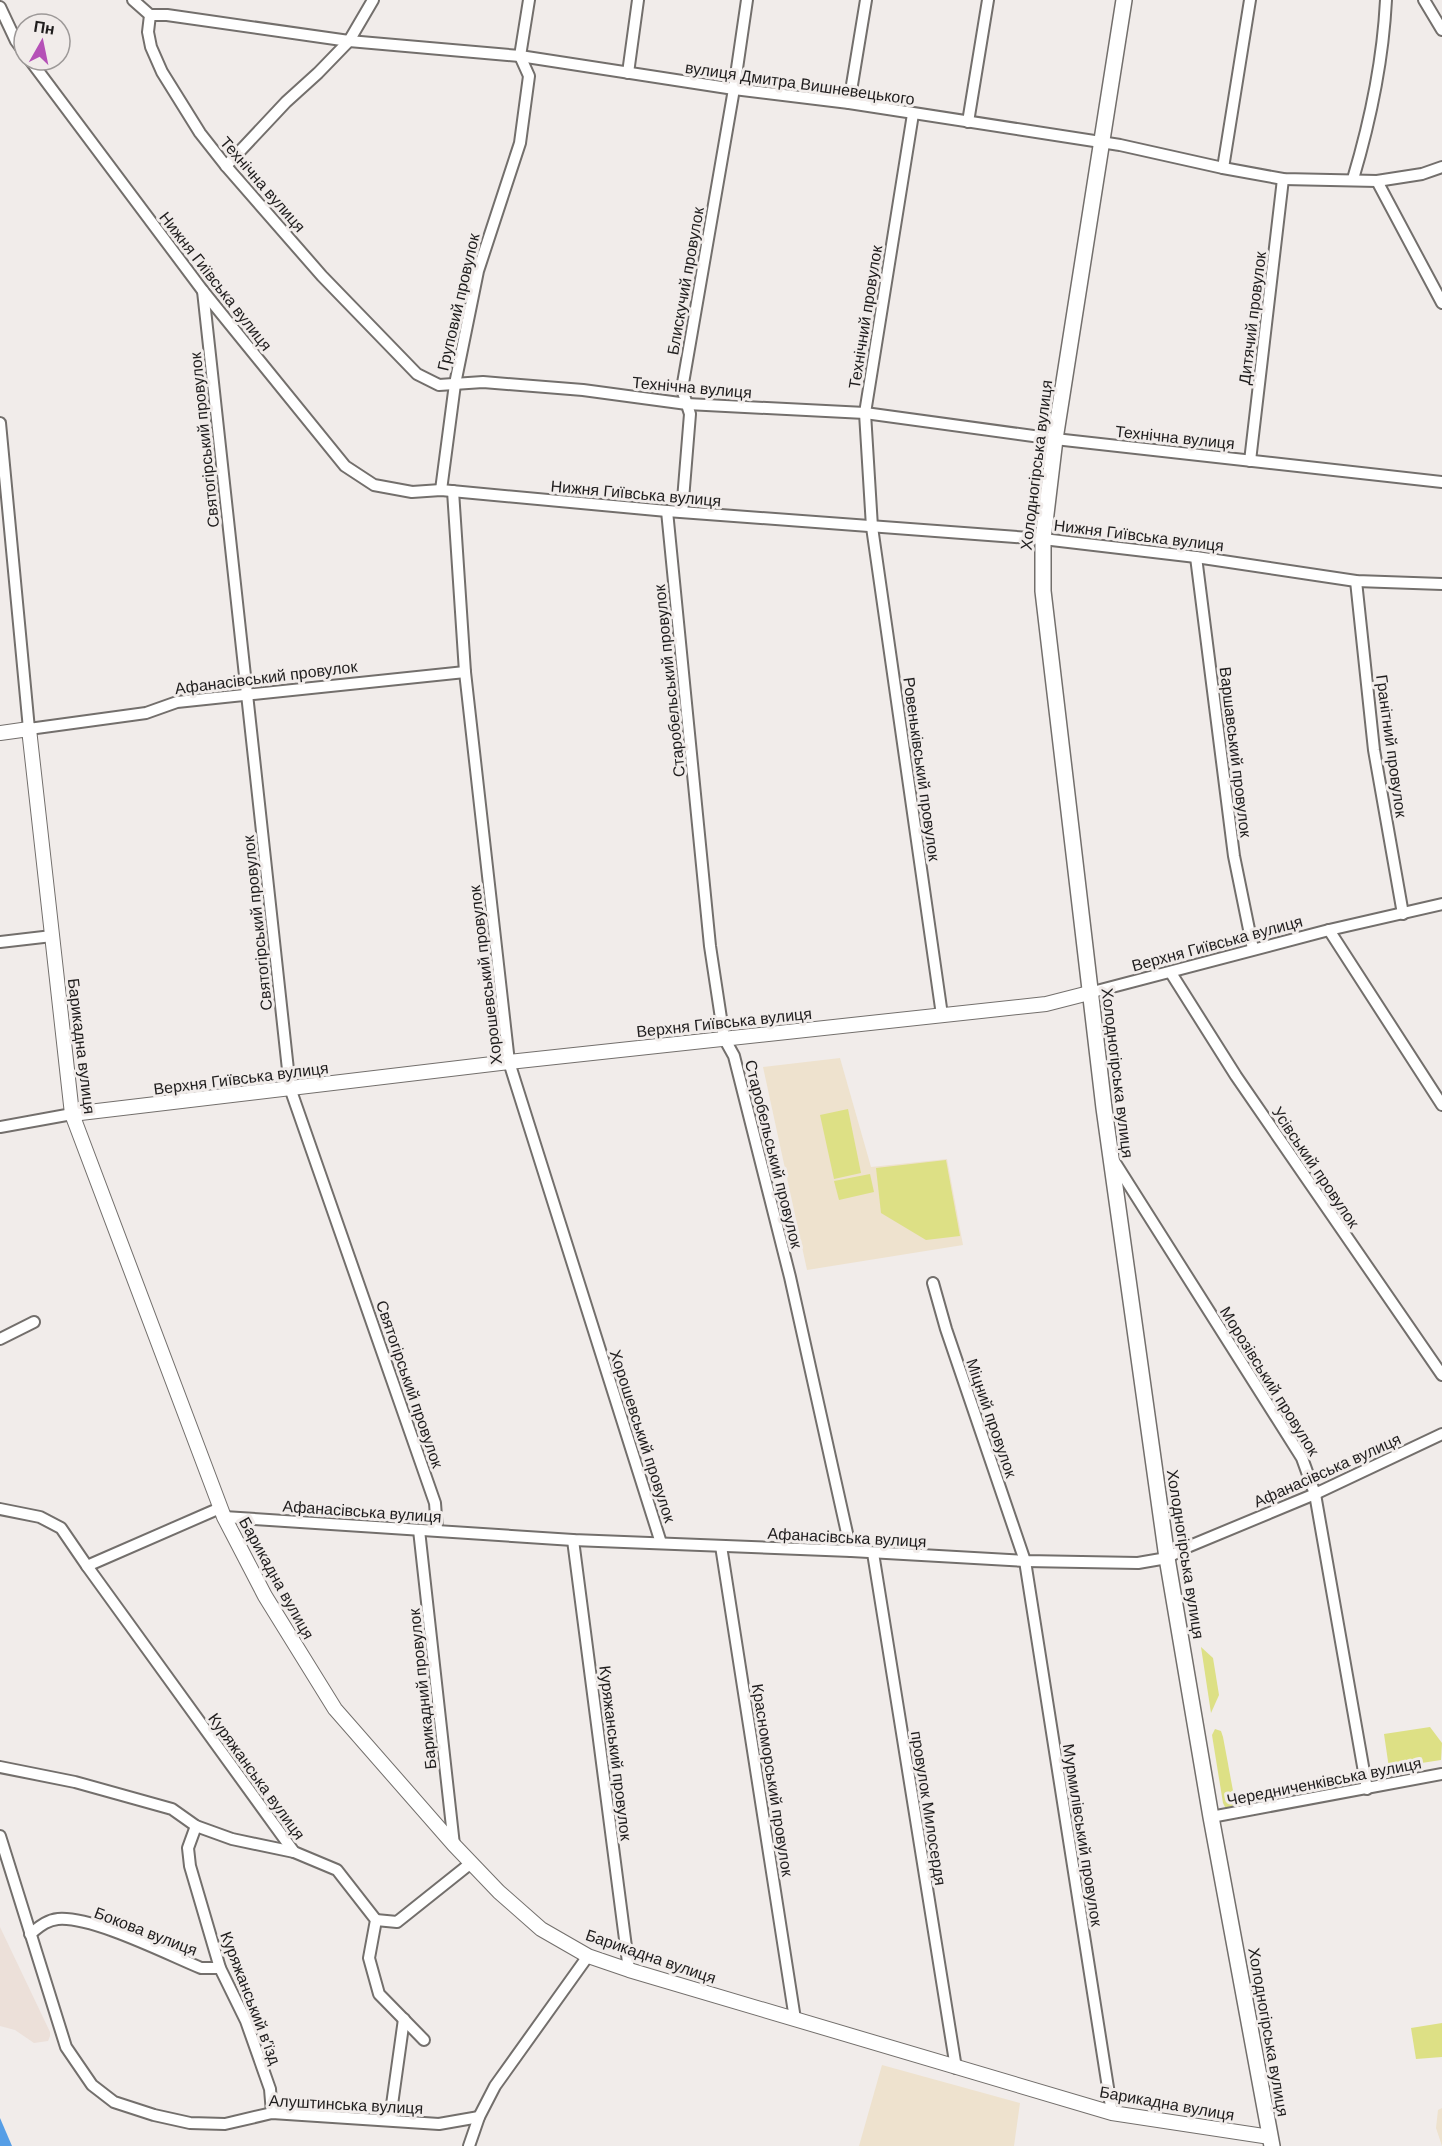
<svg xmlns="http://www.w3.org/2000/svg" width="1442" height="2146" font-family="'DM Sans',sans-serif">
<rect width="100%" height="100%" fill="#f1ecea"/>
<polygon fill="#ece0d9" points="0,1927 50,2032 50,2036 48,2041 34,2043 15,2030 0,2026"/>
<g fill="#eee2ce">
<polygon points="840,1058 871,1167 947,1159 963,1245 807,1270 763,1067"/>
<polygon points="882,2065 1020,2103 1014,2146 859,2146"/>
<polygon points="1442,2108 1442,2146 1436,2128 1438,2110"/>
</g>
<g fill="#dde085">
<polygon points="848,1109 861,1173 834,1179 820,1115"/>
<polygon points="946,1160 960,1236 926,1240 881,1213 876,1168"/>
<polygon points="870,1174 874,1192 839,1200 834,1181"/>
<polygon points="1201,1647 1213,1658 1219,1695 1211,1713"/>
<polygon points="1430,1727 1442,1743 1441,1760 1389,1768 1384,1734"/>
<polygon points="1215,1729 1221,1731 1223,1737 1234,1796 1232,1808 1227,1811 1223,1803 1212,1735"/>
<polygon points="1442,2023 1442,2057 1416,2059 1411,2028"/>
</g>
<polygon fill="#569ee6" points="0,2118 12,2146 0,2146"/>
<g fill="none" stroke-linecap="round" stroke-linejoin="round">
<defs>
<g id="minor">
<polyline points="133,0 150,15 148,32 151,47 162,72 200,133 226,166 322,276 417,374 439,385 483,382 583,390 687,404 865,413 1055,439 1442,482"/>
<polyline points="1424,0 1442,30"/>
<polyline points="0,7 16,41 24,52"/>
<polyline points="150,15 167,15 349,41 520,56 734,89 849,103 1120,145 1223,168 1283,179 1377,181 1422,174 1442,167"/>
<polyline points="30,60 203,291 345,466 374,485 412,492 441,490 667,511 1043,539 1196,557 1356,581 1442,584"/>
<polyline points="628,73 638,0"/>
<polyline points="849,103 866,0"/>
<polyline points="913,114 865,413 872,527 942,1015"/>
<polyline points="968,122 988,0"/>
<polyline points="226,166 286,102 318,73 349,41 373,0"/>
<polyline points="1223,168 1250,0"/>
<path d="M1353,179c17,-57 30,-119 33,-179"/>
<polyline points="1377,181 1442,303"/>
<polyline points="203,291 290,1088 435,1503 437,1530"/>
<polyline points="0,423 29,729 146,713 177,702 465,672"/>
<polyline points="1250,461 1283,179"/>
<polyline points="441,490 455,384 478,271 520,143 529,76 520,56 529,0"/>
<polyline points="453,491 465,672 509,1062 661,1543"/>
<polyline points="667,511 710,946 724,1038 734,1056 790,1277 851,1551"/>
<polyline points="682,512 690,414 682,389 734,89 747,0"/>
<polyline points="1196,557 1234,856 1253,949"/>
<polyline points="1356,581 1374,750 1403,914"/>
<polyline points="1329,930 1442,1105"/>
<polyline points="0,942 52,936"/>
<polyline points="1171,973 1236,1076 1442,1375"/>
<polyline points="1089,993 1329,930 1442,904"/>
<polyline points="0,1127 72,1114"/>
<polyline points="1114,1161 1302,1458 1315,1494 1367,1789"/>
<polyline points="933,1283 946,1329 1025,1561 1112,2113"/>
<polyline points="0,1339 34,1322"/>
<polyline points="0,1509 40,1517 61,1528 87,1566 220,1508"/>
<polyline points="224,1517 573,1540 851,1551 1025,1561 1138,1563 1167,1558 1185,1548 1315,1494 1442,1434"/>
<polyline points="419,1530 454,1845"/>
<polyline points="573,1540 629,1970"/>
<polyline points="721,1546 795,2019"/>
<polyline points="873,1553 956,2068"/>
<polyline points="87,1566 294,1852 337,1870 376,1920 369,1958 379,1994 424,2040"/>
<polyline points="0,1767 75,1782 172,1809 196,1826 232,1839 294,1852"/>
<polyline points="1211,1817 1442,1774"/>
<polyline points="196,1826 188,1848 190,1866 220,1968 246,2021 270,2089 272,2113"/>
<polyline points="0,1836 66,2047 92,2085 114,2102 154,2115 190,2123 225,2124 272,2113 439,2124 479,2117"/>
<polyline points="376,1920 397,1922 471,1863"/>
<path d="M30,1934c8,-6 16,-14 28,-15 34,-3 109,35 143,49h19"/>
<polyline points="390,2119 404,2019"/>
<polyline points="469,2146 479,2117 495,2086 588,1956"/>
</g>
<g id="tertiary">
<polyline points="0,733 29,729 72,1114 224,1517 265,1596 335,1709 454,1845 499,1892 541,1929 588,1956 629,1970 1112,2113 1270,2137"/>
<polyline points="72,1114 509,1062 1046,1004 1089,993"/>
</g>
<polyline id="secondary" points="1124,0 1055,439 1043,539 1043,591 1104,1108 1167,1558 1211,1817 1272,2146"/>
</defs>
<use href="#minor" stroke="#736f6c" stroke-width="14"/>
<use href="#tertiary" stroke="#736f6c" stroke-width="16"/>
<use href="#secondary" stroke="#736f6c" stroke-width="18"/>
<use href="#minor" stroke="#fff" stroke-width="10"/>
<use href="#tertiary" stroke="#fff" stroke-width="14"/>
<use href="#secondary" stroke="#fff" stroke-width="15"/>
</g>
<g text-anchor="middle" stroke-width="6" stroke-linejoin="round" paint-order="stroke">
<g font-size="16" fill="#1f1d1d" stroke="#f1ecea">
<text transform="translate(800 83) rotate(8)" y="6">вулиця Дмитра Вишневецького</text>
<text transform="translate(263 184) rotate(49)" y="6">Технічна вулиця</text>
<text transform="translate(216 281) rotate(52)" y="6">Нижня Гиївська вулиця</text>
<text transform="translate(685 281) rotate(-80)" y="6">Блискучий провулок</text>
<text transform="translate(458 302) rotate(-77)" y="6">Груповий провулок</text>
<text transform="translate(865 317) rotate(-81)" y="6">Технічний провулок</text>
<text transform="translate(1252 318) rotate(-83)" y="6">Дитячий провулок</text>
<text transform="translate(692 387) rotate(5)" y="6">Технічна вулиця</text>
<text transform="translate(1175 437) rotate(6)" y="6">Технічна вулиця</text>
<text transform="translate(204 440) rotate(-96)" y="6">Святогірський провулок</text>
<text transform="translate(1036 465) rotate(-83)" y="6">Холодногірська вулиця</text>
<text transform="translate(636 493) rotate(5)" y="6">Нижня Гиївська вулиця</text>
<text transform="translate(1139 535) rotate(7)" y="6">Нижня Гиївська вулиця</text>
<text transform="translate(266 677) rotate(-7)" y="6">Афанасівський провулок</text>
<text transform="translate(669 681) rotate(-96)" y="6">Старобельський провулок</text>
<text transform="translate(1392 746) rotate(82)" y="6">Гранітний провулок</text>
<text transform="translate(1236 752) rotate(83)" y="6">Варшавський провулок</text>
<text transform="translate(922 769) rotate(82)" y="6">Ровеньківський провулок</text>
<text transform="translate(257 923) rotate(-96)" y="6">Святогірський провулок</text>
<text transform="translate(1217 943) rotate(-15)" y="6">Верхня Гиївська вулиця</text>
<text transform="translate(485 975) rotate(-97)" y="6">Хорошевський провулок</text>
<text transform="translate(724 1022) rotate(-6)" y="6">Верхня Гиївська вулиця</text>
<text transform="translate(82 1046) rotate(83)" y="6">Барикадна вулиця</text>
<text transform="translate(1118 1073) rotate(83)" y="6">Холодногірська вулиця</text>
<text transform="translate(241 1078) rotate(-7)" y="6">Верхня Гиївська вулиця</text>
<text transform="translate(774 1154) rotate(76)" y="6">Старобельський провулок</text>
<text transform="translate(1316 1167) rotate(56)" y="6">Усівський провулок</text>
<text transform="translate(1270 1381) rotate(58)" y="6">Морозівський провулок</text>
<text transform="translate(410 1384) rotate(71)" y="6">Святогірський провулок</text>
<text transform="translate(992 1418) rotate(71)" y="6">Міцний провулок</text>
<text transform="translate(643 1436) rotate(72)" y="6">Хорошевський провулок</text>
<text transform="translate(1327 1470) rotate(-24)" y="6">Афанасівська вулиця</text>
<text transform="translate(362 1511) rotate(4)" y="6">Афанасівська вулиця</text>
<text transform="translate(847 1537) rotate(3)" y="6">Афанасівська вулиця</text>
<text transform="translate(1186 1554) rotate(81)" y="6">Холодногірська вулиця</text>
<text transform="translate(277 1578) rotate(61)" y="6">Барикадна вулиця</text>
<text transform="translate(422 1689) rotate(-96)" y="6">Барикадний провулок</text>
<text transform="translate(616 1753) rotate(83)" y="6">Куряжанський провулок</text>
<text transform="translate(257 1776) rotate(54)" y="6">Куряжанська вулиця</text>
<text transform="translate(773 1780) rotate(81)" y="6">Красноморський провулок</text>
<text transform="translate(1324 1781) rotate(-11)" y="6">Чередниченківська вулиця</text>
<text transform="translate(929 1808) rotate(81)" y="6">провулок Милосердя</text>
<text transform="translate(1083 1835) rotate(81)" y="6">Мурмилівський провулок</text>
<text transform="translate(146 1931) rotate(21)" y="6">Бокова вулиця</text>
<text transform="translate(651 1956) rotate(19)" y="6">Барикадна вулиця</text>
<text transform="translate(251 1998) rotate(69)" y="6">Куряжанський в’їзд</text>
<text transform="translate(1269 2032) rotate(80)" y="6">Холодногірська вулиця</text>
<text transform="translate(1167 2103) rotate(10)" y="6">Барикадна вулиця</text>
<text transform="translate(346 2104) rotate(3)" y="6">Алуштинська вулиця</text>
</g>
</g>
<g transform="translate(42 42) rotate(9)"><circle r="28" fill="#f1ecea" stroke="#9d9998" stroke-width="1.5"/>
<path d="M0-4.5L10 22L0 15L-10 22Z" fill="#b551b7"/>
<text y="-9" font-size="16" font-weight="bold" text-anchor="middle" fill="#1f1d1d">Пн</text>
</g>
</svg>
